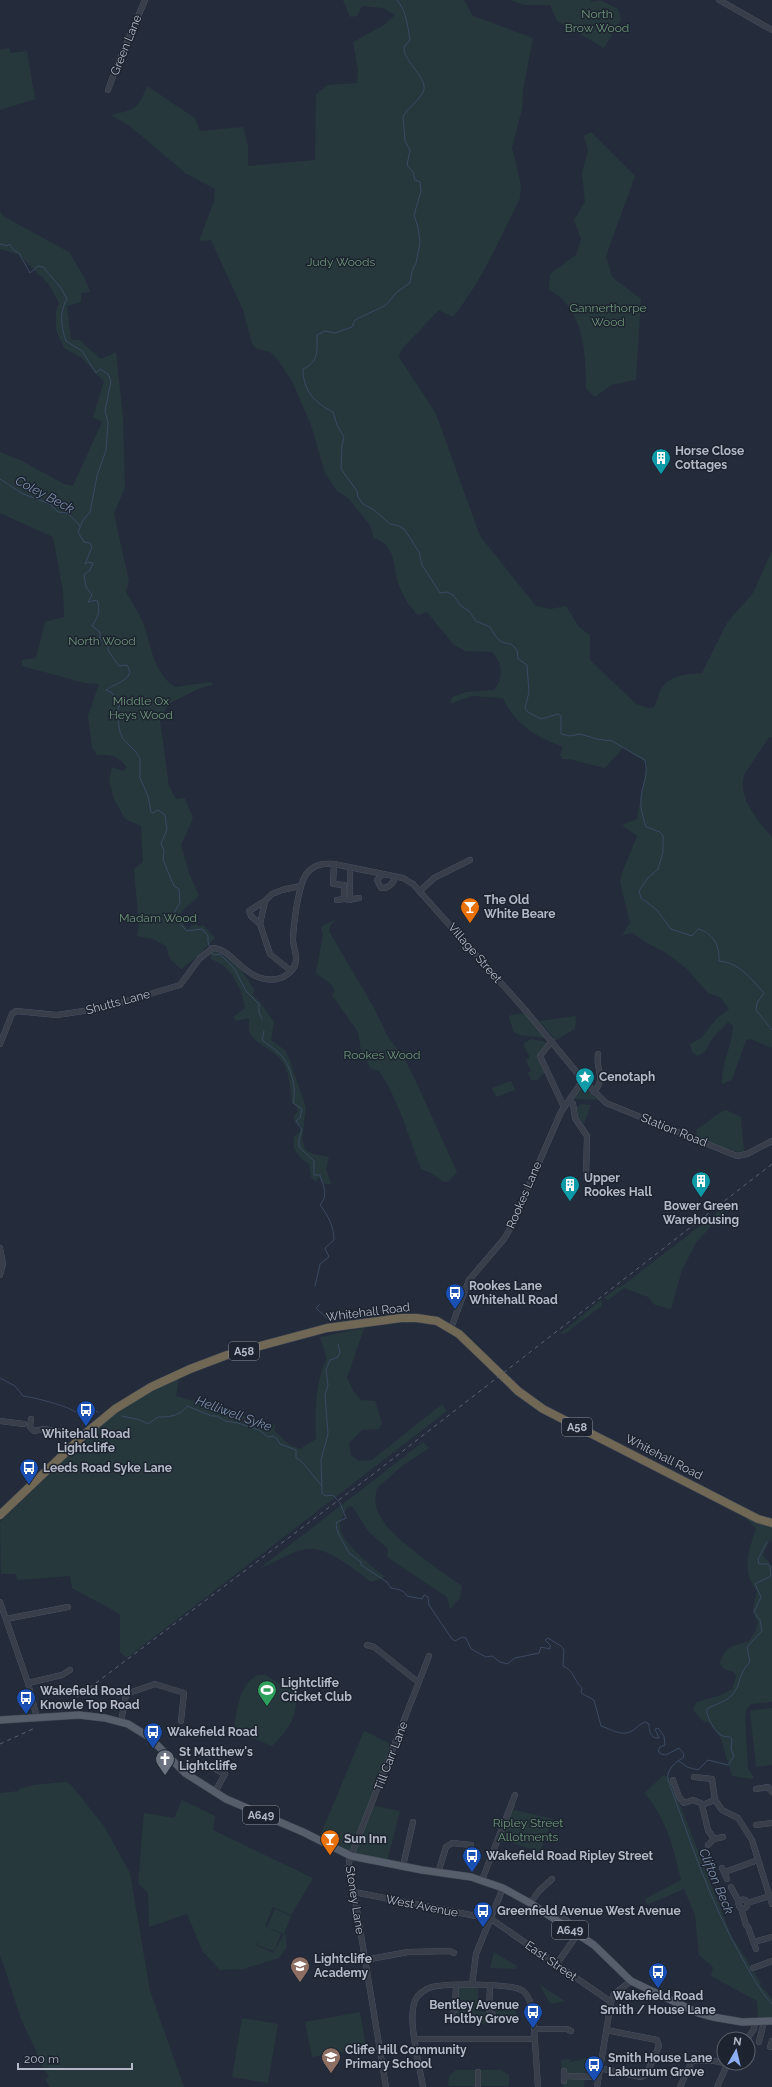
<svg xmlns="http://www.w3.org/2000/svg" width="772" height="2087" font-family="Raleway,sans-serif">
<rect width="100%" height="100%" fill="#242c3b"/>
<g fill="#26383c">
<path d="M343,0h121l9,16 60,22 -10,52 -1,19 -10,38 9,38 -1,13c-20,40 -38,83 -67,119l-14,-7 -38,40 -2,7 37,57 44,122 56,70 14,3 16,-3 13,21 11,8v25l46,44 12,4 6,-1c4,-6 4,-13 7,-18 8,-14 27,-15 41,-16l25,-50 26,-30 19,-42v187l-3,-1 -25,38c-6,25 13,44 28,62v211l-22,-9 -4,1 -14,40 -10,4c-1,-20 10,-38 11,-58l-5,-4 -14,14 -9,15 -7,5 -6,-4 -2,-8 11,-6 15,-19 13,-10 -9,-12 -12,-4 -21,-24 -22,-17 -20,-10 -12,-9 -11,2 8,-12 -10,-41 2,-9 15,-37 -15,-11 15,-6 10,-56 -24,-15 -18,20 -36,-9h-6l-3,-4 3,-8c-26,-10 -48,-22 -60,-49l-31,-2 -22,8 2,-7 15,-5 27,-2c10,-13 9,-26 -2,-38l-26,-1 -12,-6 -27,-33 -9,3c-10,-9 -17,-22 -21,-36 -4,-17 -2,-33 -23,-41l-4,-13 -22,-27 -11,-7 -12,-18 -14,-48 -18,-42 -15,-23 -8,-8 -13,-3 -5,-6 -9,-33 -32,-70 -12,1 15,-40 1,-12 -30,-16 -55,-47 -19,-11c24,-6 27,-5 36,-29l48,32 5,13 43,-4 5,19v20l67,-6 1,-66 12,-9 29,-2 1,-13 -5,-28 31,-17 11,-10 -12,-7 -21,-2 -5,10 -7,1z"/>
<polygon points="510,0 590,0 592,2 600,0 618,9 621,20 604,48 557,21 550,5 525,5"/>
<polygon points="9,48 11,53 27,51 35,99 0,110 0,50"/>
<path d="M591,132l44,44 -29,80 6,21 29,22 -5,81 -25,5 -16,12 -9,-8c0,-29 -1,-65 -22,-88 -4,-5 -10,-8 -15,-12l1,-15 26,-19 5,-16 -7,-19 11,-18 -3,-29 6,-22 -4,-15z"/>
<path d="M0,212l3,4 66,36 15,25 6,15 -9,1v9l-14,4 4,34h8l22,19 15,-7 7,66 2,69 -11,27 15,67 -3,11c6,11 14,22 18,33 8,24 9,47 31,62l37,-5v3l-12,3 -32,16 -8,17 9,65 7,13 9,-1 8,20 -12,27 8,28 10,23 -21,19 9,14 9,-5 2,3 5,-2 12,13 -17,18 -17,13 -11,-10 -4,-13 -13,-7 -16,-3 2,-11 -5,-56 9,-7 -2,-36 -16,-7 -11,-20 -5,-19 3,-13 11,4 4,-4c-11,-12 -15,-13 -30,-12l-5,-7 -4,-32 11,-32 -14,-1 -63,-17v-6l14,-2 9,-36 19,-5 -1,-26 -10,-54 -53,-24v-61l22,9 42,23 9,2 29,-64 -9,-5 11,-35 -22,-24 -18,-10 -8,-18v-19l3,-8 -11,-20 -29,-28 -19,-6z"/>
<polygon points="336,920 330,925 329,931 374,1008 389,1039 402,1054 416,1082 457,1172 449,1181 444,1182 431,1173 421,1169 401,1114 389,1087 379,1071 371,1069 361,1050 358,1032 332,995 335,992 332,985 316,973 323,934 321,928 325,924"/>
<path d="M215,950l25,18 14,21 -1,6 7,7 14,20 -3,18 14,10 4,8 17,50 -4,31 3,10 8,5 16,3 -3,12 5,15h-6l-7,-7 -2,5 -5,-5 -2,-13c-12,-8 -17,-13 -15,-28l5,-3 3,-7 -7,-3 -1,-7 4,-4 -2,-7 -4,-2c-2,-13 -2,-33 -11,-43 -8,-11 -24,-15 -31,-27 -3,-6 0,-10 -1,-15l-13,3 -3,-4 12,-9 -4,-17 -10,-18 -8,-8 -12,-6 -1,-5z"/>
<polygon points="524,1013 545,1038 519,1035 514,1032 509,1017 511,1015"/>
<polygon points="576,1016 575,1029 556,1040 539,1021"/>
<polygon points="532,1039 546,1042 548,1044 539,1053 545,1072 537,1080 531,1080 528,1073 531,1071 526,1060 530,1058 524,1045 525,1042"/>
<polygon points="511,1081 515,1090 496,1097 492,1088"/>
<polygon points="583,1085 598,1100 573,1099"/>
<polygon points="581,1104 591,1105 584,1124 577,1115 576,1108"/>
<path d="M726,1110l15,7 3,35 -10,-1 -38,-14 1,-8c11,-6 19,-16 29,-19z"/>
<polygon points="726,1209 696,1243 682,1270 671,1309 655,1305 648,1297 624,1288 608,1300 604,1298 618,1287 621,1287 719,1211"/>
<polygon points="601,1300 602,1306 564,1334 561,1333"/>
<path d="M364,1328l-17,50 7,14 7,8 14,1 7,22 -3,6 -17,1 -13,13 2,12 8,6 13,-1 70,-56 5,7 -320,247 -7,-6v-38l-48,-26 -2,-12 -53,4 -1,-6h-15l-1,-52 96,-94 46,-32 37,-18 -3,18 99,29 -1,5 14,14 12,5 16,-10c-1,-26 -1,-58 11,-81l-7,-21z"/>
<path d="M423,1442l6,6 -27,18 -25,22c-2,9 -3,16 1,24 9,24 62,58 84,74l-2,12 -10,11 -3,-12 -60,-40 1,-8 -20,-18 -16,-25 -5,1c-2,5 -6,12 -7,18 -2,15 34,43 45,52l-14,5c-14,-11 -44,-36 -64,-33 -12,1 -36,15 -48,20z"/>
<path d="M744,1516l28,11v13l-4,3 -5,12 9,11v136l-21,2 -5,6 -1,11 3,48 6,8 -2,2 -20,-3 -11,-37 -12,-17 -6,-1 -10,-11 4,-8 24,-7 11,-6 4,-12 -2,-5 -10,-3 -4,-5c4,-20 15,-16 30,-24l6,-10 2,-8c-9,-12 -3,-18 -1,-31 -16,-18 -8,-42 -1,-62z"/>
<path d="M258,1675h8l29,18c5,21 -8,39 -23,53l-35,-14 -3,-5c4,-20 5,-43 24,-52z"/>
<polygon points="772,1708 772,1765 756,1767 750,1711"/>
<polygon points="364,1731 393,1745 351,1852 320,1836"/>
<path d="M664,1775l5,2 62,158 30,48 -1,2 12,13v19l-14,1 -1,-17 -46,-25 2,-9 -14,-12 -4,-40 -11,-26 -37,16 -2,-6 36,-19c-7,-31 -15,-63 -37,-87z"/>
<polygon points="66,1782 71,1785 104,1826 130,1873 150,1991 184,2087 50,2087 45,2079 49,2077 38,2060 37,2053 21,2019 0,1954 0,1793 19,1791 19,1789 33,1785"/>
<polygon points="516,1799 514,1810 553,1819 540,1852 507,1841 506,1843 500,1841"/>
<polygon points="182,1800 215,1816 213,1830 313,1878 291,1915 273,1907 265,1926 281,1934 274,1951 257,1945 259,1938 256,1945 273,1953 285,1933 287,1947 279,1958 243,1969 220,1970 203,1952 187,1914 149,1927 148,1893 138,1883 144,1813 174,1818"/>
<polygon points="374,1806 400,1811 387,1861 354,1854"/>
<polygon points="275,1909 291,1916 284,1934 267,1927"/>
<polygon points="494,1952 517,1966 516,1969 490,1968"/>
<polygon points="540,1985 565,2001 550,2004"/>
<path d="M458,1988h20v23l9,1 5,6h3l2,-4 -4,-6v-6c19,0 23,1 24,22l-70,-1v-8l8,3 2,-4z"/>
<polygon points="360,2012 366,2048 312,2057 305,2022"/>
<polygon points="242,2018 278,2024 268,2083 232,2077"/>
<polygon points="587,2058 584,2087 563,2087 561,2060 570,2059 570,2062"/>
<polygon points="456,2070 501,2070 509,2075 509,2086 448,2086 449,2076"/>
</g>
<g fill="none" stroke-linecap="round" stroke-linejoin="round">
<g stroke="#3a4963" stroke-width="1">
<path d="M397,0c9,10 11,27 13,40l-6,7c-1,15 26,32 19,45 -5,10 -16,16 -20,25l2,24 5,9 -3,15 6,7 2,8 5,2 1,9 -7,24 4,12 2,16 -4,20 -4,8 -2,12 -13,9 -11,13 -31,15 -3,7 -17,6 -10,-2 -8,4c0,16 2,27 -14,34 0,22 12,34 30,43l4,13 7,12 -2,9 -1,23 16,22 1,6 5,7 11,6 16,14 9,2 6,4 14,22 3,13 18,28 7,-1 6,3 8,11 8,5 7,10 14,6c6,10 8,16 21,17l6,6 1,9 9,6 2,27 -4,16 3,4 13,7 17,-5 3,2v18l9,2 10,-2 17,5 15,2 33,19c4,18 -3,23 -4,38 -1,9 2,20 5,29l14,5 3,4v16l-5,17 -11,10 -8,12 2,7 16,12 14,19 21,7 6,-7c15,4 22,17 21,32 21,2 31,17 45,32l-7,10 -1,7 16,20"/>
<path d="M0,244l7,2 2,-2 6,7 4,2 11,20 8,-7 5,1 18,21 6,11c-8,13 -6,28 -1,42l16,10 14,22 4,-4 8,5 3,7 -6,30 3,11 -2,28 -9,26 -7,36 -7,8 -5,12 6,10 6,1 2,4 -7,17 3,-2 5,1 -3,7 -6,5 2,12 6,8 -4,7 9,-2c4,12 1,16 -5,26l8,6v7l7,6 2,7 10,14 8,-1c10,15 -13,18 -21,25l5,2 9,11 -3,11 3,18 3,7 12,12 5,7v20l8,18 3,16 2,1 5,-3 7,5 2,15 -6,13 3,8 -1,9 11,26 5,3 1,14 -5,8 1,9 11,11 15,-2 6,7v6l2,6"/>
<polyline points="0,479 23,494 50,504 58,512 68,513 80,526"/>
<polyline points="212,953 214,955 220,954 234,968 246,991 259,1004 259,1012 262,1019"/>
<path d="M264,1031l-2,9c6,5 13,9 18,14 11,11 17,35 13,49l9,6 -2,9 -4,3 6,9 -3,9v8l15,14v14h6c3,11 9,19 0,30 8,10 14,22 14,35l-9,8 4,9 -9,7 -5,22"/>
<polyline points="320,1304 316,1308 329,1320"/>
<path d="M338,1344l2,8 -2,5 -8,3 -4,10 2,15 -3,10 3,39 -7,26 1,33 3,3 8,-1 7,8 6,15 -9,4 -1,3 2,8 11,20 12,9v3l26,17 4,6c6,1 13,2 16,8l15,3 2,-4 4,2 1,8 23,34 3,2 7,-4 4,1 5,11 15,8 6,-1 8,6 7,2 8,-6 24,-5 2,-6 9,2v-4l-5,-5 3,-2 13,8 3,4 -1,16c11,4 11,15 19,22l-1,5 13,7 7,26c10,3 20,11 31,5 5,-3 7,-7 13,-9l4,2c0,6 1,15 10,14l-4,-9 3,-1 6,8 1,9 -5,2 -2,4 3,3 5,1 13,-7 5,6 -1,4c-8,4 -17,12 -15,22 22,60 42,122 74,178 9,16 17,32 30,46"/>
<path d="M0,1378l15,8 8,10c10,1 48,11 52,16l6,-1 4,3 4,-5 9,3"/>
<path d="M122,1416l18,4 8,4 10,-7c12,0 22,-1 29,-11l25,10h5l8,5 13,2 21,7 9,7 5,-1 4,3 3,5 16,6v8c8,3 18,20 26,28"/>
<path d="M679,1761l8,6 11,3 10,-10 20,5 6,-9 -3,-7 1,-10c-3,-4 -4,-1 -9,-3 -8,-3 -17,-19 -16,-27 8,-5 19,-7 25,-14 10,-11 6,-22 18,-33l-3,-15 15,-16 -2,-11 -6,-8 7,-15 -6,-13 16,-8 -1,-9 -2,-3h-9l-1,-5 9,-17"/>
</g>
<defs>
<g id="minor">
<polyline points="719,0 772,30"/>
<polyline points="108,90 116,68 145,0"/>
<polyline points="334,864 333,884 344,885 344,899 337,900"/>
<polyline points="350,868 350,900"/>
<path d="M382,875l-5,5 4,8c7,1 13,-5 14,-11"/>
<polyline points="420,891 434,878 470,860"/>
<polyline points="348,900 359,898"/>
<polyline points="260,924 251,916 249,911 265,901"/>
<polyline points="291,971 270,954 260,924 265,901 272,894 282,890 300,886"/>
<polyline points="552,1041 540,1056 564,1107"/>
<path d="M0,1044l12,-30 4,-3 41,4 46,-7 77,-23 20,-27 13,-10c21,1 32,36 64,31 7,-1 15,-7 18,-14 3,-8 -1,-16 -2,-24 0,-13 2,-25 4,-37 4,-23 8,-43 37,-40l69,14 10,6 113,127 57,69 23,23 131,53 10,-2 25,-13"/>
<path d="M594,1092c13,-16 1,-21 4,-38"/>
<polyline points="569,1101 573,1104 575,1118 587,1136 586,1178"/>
<polyline points="0,1248 3,1264 0,1275"/>
<polyline points="451,1328 469,1280 504,1239 511,1227 561,1112 583,1080"/>
<polyline points="31,1419 30,1427 34,1431 44,1429 83,1436"/>
<polyline points="0,1421 24,1424"/>
<polyline points="0,1602 28,1683 37,1718"/>
<polyline points="6,1619 68,1607"/>
<polyline points="367,1645 374,1647 418,1682"/>
<polyline points="28,1683 62,1675 70,1670"/>
<polyline points="121,1722 126,1694 155,1684 184,1693 181,1721"/>
<polyline points="694,1777 712,1779 715,1800 722,1810 738,1818 752,1840 772,1904"/>
<polyline points="673,1780 679,1797 684,1803 693,1800 703,1804"/>
<polyline points="756,1789 768,1787 772,1792"/>
<polyline points="215,1792 225,1774 217,1770 220,1761"/>
<polyline points="756,1825 772,1823"/>
<polyline points="714,1839 708,1830 702,1805 715,1800"/>
<polyline points="708,1845 714,1839 723,1837"/>
<polyline points="350,1856 348,1871 354,1892 386,2087"/>
<polyline points="351,1856 429,1656"/>
<polyline points="403,1866 413,1822"/>
<polyline points="722,1868 727,1879"/>
<polyline points="725,1872 758,1860"/>
<polyline points="438,1873 446,1847 452,1843 471,1845"/>
<polyline points="482,1880 515,1795"/>
<polyline points="731,1887 739,1902"/>
<polyline points="354,1892 491,1919 611,2002"/>
<circle cx="743" cy="1904" r="4.5"/>
<polyline points="530,1903 539,1891 552,1879"/>
<polyline points="747,1903 770,1896"/>
<polyline points="741,1908 746,1925"/>
<polyline points="541,1911 552,1910 570,1923"/>
<polyline points="748,1927 756,1949"/>
<polyline points="754,1942 772,1937"/>
<polyline points="365,1960 408,1952 450,1951 454,1953"/>
<polyline points="556,1965 577,1935"/>
<polyline points="753,1968 772,1961"/>
<polyline points="472,1985 476,1954 503,1888"/>
<polyline points="490,1985 489,2010 493,2014"/>
<polyline points="452,2014 455,2010 456,1985"/>
<polyline points="535,2029 567,2029 571,2031"/>
<polyline points="415,2039 535,2039"/>
<polyline points="747,2039 754,2029 755,2022"/>
<polyline points="759,2042 764,2022"/>
<polyline points="770,2047 772,2041"/>
<polyline points="599,2068 641,2077 646,2075 659,2046 657,2040 606,2030"/>
<polyline points="564,2071 564,2081"/>
<polyline points="564,2076 598,2077"/>
<path d="M423,2087c-3,-20 -18,-74 -6,-90 2,-3 9,-8 12,-9 13,-5 84,-5 94,3 6,5 8,13 10,21l5,75"/>
<polyline points="478,2087 478,2072"/>
<polyline points="597,2087 611,2002 614,1994 631,1981"/>
<polyline points="680,2087 692,2061 715,2061 727,2064"/>
<polyline points="717,2087 728,2063"/>
</g>
<polyline id="major" points="0,1720 79,1715 105,1718 128,1724 149,1737 185,1773 226,1799 303,1832 351,1856 422,1870 471,1877 503,1888 530,1903 594,1945 631,1981 698,2013 713,2017 742,2022 772,2021"/>
<polyline id="highway" points="0,1515 86,1433 115,1409 151,1387 190,1369 227,1355 327,1328 401,1318 417,1318 437,1321 459,1334 518,1391 543,1409 758,1519 772,1523"/>
</defs>
<use href="#minor" stroke="#565c69" stroke-width="6"/>
<use href="#major" stroke="#414854" stroke-width="8"/>
<use href="#highway" stroke="#434956" stroke-width="9"/>
<use href="#minor" stroke="#383f4b" stroke-width="5.5"/>
<use href="#major" stroke="#565d6b" stroke-width="7"/>
<use href="#highway" stroke="#706755" stroke-width="8"/>
<g stroke="#5a6272" stroke-width="1" stroke-dasharray="4 4" stroke-linecap="butt">
<polyline points="64,1707 372,1475 772,1164"/>
<polyline points="0,1744 35,1728"/>
</g>
</g>
<defs>
<symbol id="building-pin" viewBox="-11 -11 22 30"><path d="M0 17L-7.5 6A9.5 9.5 0 1 1 7.5 6Z" fill="#0f9aa8" stroke="#1d2430"/><path d="M-4-6H4V6H1V3H-1V6H-4ZM-2.5-4.3h1.7v1.8h-1.7ZM.8-4.3h1.7v1.8H.8ZM-2.5-1h1.7V.8h-1.7ZM.8-1h1.7V.8H.8Z" fill="#fff"/></symbol>
<symbol id="bar-pin" viewBox="-11 -11 22 30"><path d="M0 17L-7.5 6A9.5 9.5 0 1 1 7.5 6Z" fill="#e8710a" stroke="#1d2430"/><path d="M-6-5H6L.8 .8V4.5H3.5V6h-7V4.5H-.8V.8Z" fill="#fff"/></symbol>
<symbol id="sight-pin" viewBox="-11 -11 22 30"><path d="M0 17L-7.5 6A9.5 9.5 0 1 1 7.5 6Z" fill="#0f9aa8" stroke="#1d2430"/><path d="M0-6L1.8-2.2L6-1.7L2.9 1.2L3.7 5.4L0 3.3L-3.7 5.4L-2.9 1.2L-6-1.7L-1.8-2.2Z" fill="#fff"/></symbol>
<symbol id="bus-pin" viewBox="-11 -11 22 30"><path d="M0 17L-7.5 6A9.5 9.5 0 1 1 7.5 6Z" fill="#1a4fb4" stroke="#1d2430"/><path d="M-5-6H5V4H4V6H2V4H-2V6H-4V4H-5ZM-3.5-4V0h7V-4ZM-3.5 1.2v1.5H-2V1.2ZM2 1.2v1.5H3.5V1.2Z" fill="#fff"/></symbol>
<symbol id="stadium-pin" viewBox="-11 -11 22 30"><path d="M0 17L-7.5 6A9.5 9.5 0 1 1 7.5 6Z" fill="#2e9e5b" stroke="#1d2430"/><path d="M0-5a6.5 5 0 1 0 0 10a6.5 5 0 1 0 0-10ZM-3.5-1.8h7v3.6h-7Z" fill="#fff"/></symbol>
<symbol id="church-pin" viewBox="-11 -11 22 30"><path d="M0 17L-7.5 6A9.5 9.5 0 1 1 7.5 6Z" fill="#6b7280" stroke="#1d2430"/><path d="M-1.2-6h2.4v3.5h3.3v2.4h-3.3V6h-2.4V-.1h-3.3v-2.4h3.3Z" fill="#fff"/></symbol>
<symbol id="school-pin" viewBox="-11 -11 22 30"><path d="M0 17L-7.5 6A9.5 9.5 0 1 1 7.5 6Z" fill="#8d6e63" stroke="#1d2430"/><path d="M0-5L7-2L0 1L-7-2ZM-4 1L0 2.5L4 1V4Q0 6-4 4Z" fill="#fff"/></symbol>
</defs>
<g fill-rule="evenodd">
<use href="#building-pin" x="650" y="447" width="22" height="30"/>
<use href="#bar-pin" x="459" y="896" width="22" height="30"/>
<use href="#sight-pin" x="574" y="1066" width="22" height="30"/>
<use href="#building-pin" x="690" y="1170" width="22" height="30"/>
<use href="#building-pin" x="559" y="1174" width="22" height="30"/>
<use href="#bus-pin" x="444" y="1282" width="22" height="30"/>
<use href="#bus-pin" x="75" y="1399" width="22" height="30"/>
<use href="#bus-pin" x="18" y="1457" width="22" height="30"/>
<use href="#stadium-pin" x="256" y="1679" width="22" height="30"/>
<use href="#bus-pin" x="15" y="1687" width="22" height="30"/>
<use href="#bus-pin" x="142" y="1721" width="22" height="30"/>
<use href="#church-pin" x="154" y="1748" width="22" height="30"/>
<use href="#bar-pin" x="319" y="1828" width="22" height="30"/>
<use href="#bus-pin" x="461" y="1845" width="22" height="30"/>
<use href="#bus-pin" x="472" y="1900" width="22" height="30"/>
<use href="#school-pin" x="289" y="1955" width="22" height="30"/>
<use href="#bus-pin" x="647" y="1961" width="22" height="30"/>
<use href="#bus-pin" x="522" y="2001" width="22" height="30"/>
<use href="#school-pin" x="320" y="2046" width="22" height="30"/>
<use href="#bus-pin" x="583" y="2054" width="22" height="30"/>
</g>
<g text-anchor="middle" stroke-width="3" stroke-linejoin="round" paint-order="stroke">
<g fill="#1d2430" stroke="#868c99" stroke-width="1">
<rect x="229" y="1342" width="30" height="18" rx="3"/>
<rect x="562" y="1418" width="30" height="18" rx="3"/>
<rect x="243" y="1806" width="36" height="18" rx="3"/>
<rect x="552" y="1921" width="36" height="18" rx="3"/>
</g>
<g font-size="11" font-weight="bold" fill="#b3b9c6">
<text x="244" y="1355">A58</text>
<text x="577" y="1431">A58</text>
<text x="261" y="1819">A649</text>
<text x="570" y="1934">A649</text>
</g>
<g font-size="12" fill="#6c9678" stroke="#1d2430">
<text x="597" y="18">North<tspan x="597" dy="14">Brow Wood</tspan></text>
<text x="341" y="266">Judy Woods</text>
<text x="608" y="312">Gannerthorpe<tspan x="608" dy="14">Wood</tspan></text>
<text x="102" y="645">North Wood</text>
<text x="141" y="705">Middle Ox<tspan x="141" dy="14">Heys Wood</tspan></text>
<text x="158" y="922">Madam Wood</text>
<text x="382" y="1059">Rookes Wood</text>
<text x="528" y="1827">Ripley Street<tspan x="528" dy="14">Allotments</tspan></text>
</g>
<g font-size="12" fill="#b3b9c6" stroke="#1d2430">
<text transform="translate(126 45) rotate(-68)" y="4">Green Lane</text>
<text transform="translate(475 953) rotate(49)" y="4">Village Street</text>
<text transform="translate(118 1002) rotate(-15)" y="4">Shutts Lane</text>
<text transform="translate(674 1130) rotate(22)" y="4">Station Road</text>
<text transform="translate(524 1195) rotate(-67)" y="4">Rookes Lane</text>
<text transform="translate(368 1312) rotate(-7)" y="4">Whitehall Road</text>
<text transform="translate(664 1457) rotate(27)" y="4">Whitehall Road</text>
<text transform="translate(391 1756) rotate(-69)" y="4">Till Carr Lane</text>
<text transform="translate(355 1900) rotate(81)" y="4">Stoney Lane</text>
<text transform="translate(422 1906) rotate(11)" y="4">West Avenue</text>
<text transform="translate(551 1961) rotate(35)" y="4">East Street</text>
</g>
<g font-size="12" font-weight="bold" fill="#b3b9c6" stroke="#1d2430" text-anchor="start">
<text x="675" y="455">Horse Close<tspan x="675" dy="14">Cottages</tspan></text>
<text x="484" y="904">The Old<tspan x="484" dy="14">White Beare</tspan></text>
<text x="599" y="1081">Cenotaph</text>
<text x="584" y="1182">Upper<tspan x="584" dy="14">Rookes Hall</tspan></text>
<text x="701" y="1210" text-anchor="middle">Bower Green<tspan x="701" dy="14">Warehousing</tspan></text>
<text x="469" y="1290">Rookes Lane<tspan x="469" dy="14">Whitehall Road</tspan></text>
<text x="86" y="1438" text-anchor="middle">Whitehall Road<tspan x="86" dy="14">Lightcliffe</tspan></text>
<text x="43" y="1472">Leeds Road Syke Lane</text>
<text x="281" y="1687">Lightcliffe<tspan x="281" dy="14">Cricket Club</tspan></text>
<text x="40" y="1695">Wakefield Road<tspan x="40" dy="14">Knowle Top Road</tspan></text>
<text x="167" y="1736">Wakefield Road</text>
<text x="179" y="1756">St Matthew's<tspan x="179" dy="14">Lightcliffe</tspan></text>
<text x="344" y="1843">Sun Inn</text>
<text x="486" y="1860">Wakefield Road Ripley Street</text>
<text x="497" y="1915">Greenfield Avenue West Avenue</text>
<text x="314" y="1963">Lightcliffe<tspan x="314" dy="14">Academy</tspan></text>
<text x="658" y="2000" text-anchor="middle">Wakefield Road<tspan x="658" dy="14">Smith / House Lane</tspan></text>
<text x="519" y="2009" text-anchor="end">Bentley Avenue<tspan x="519" dy="14">Holtby Grove</tspan></text>
<text x="345" y="2054">Cliffe Hill Community<tspan x="345" dy="14">Primary School</tspan></text>
<text x="608" y="2062">Smith House Lane<tspan x="608" dy="14">Laburnum Grove</tspan></text>
</g>
<g font-size="13" font-style="italic" fill="#7c8eac" stroke="#1d2430">
<text transform="translate(45 494) rotate(28)" y="5">Coley Beck</text>
<text transform="translate(234 1413) rotate(20)" y="5">Helliwell Syke</text>
<text transform="translate(717 1881) rotate(67)" y="5">Clifton Beck</text>
</g>
</g>
<g transform="translate(736 2051) rotate(8)"><circle r="19" fill="#1d2430" stroke="#59606c"/>
<path d="M0-3L7 15L0 10L-7 15Z" fill="#8daef2"/>
<text y="-6" font-size="11" font-weight="bold" text-anchor="middle" fill="#b3b9c6">N</text>
</g>
<path d="M18 2063v6h114v-6" fill="none" stroke="#b3b9c6" stroke-width="2"/>
<text x="24" y="2063" font-size="12" fill="#b3b9c6" stroke="#1d2430" stroke-width="3" paint-order="stroke">200 m</text>
</svg>
